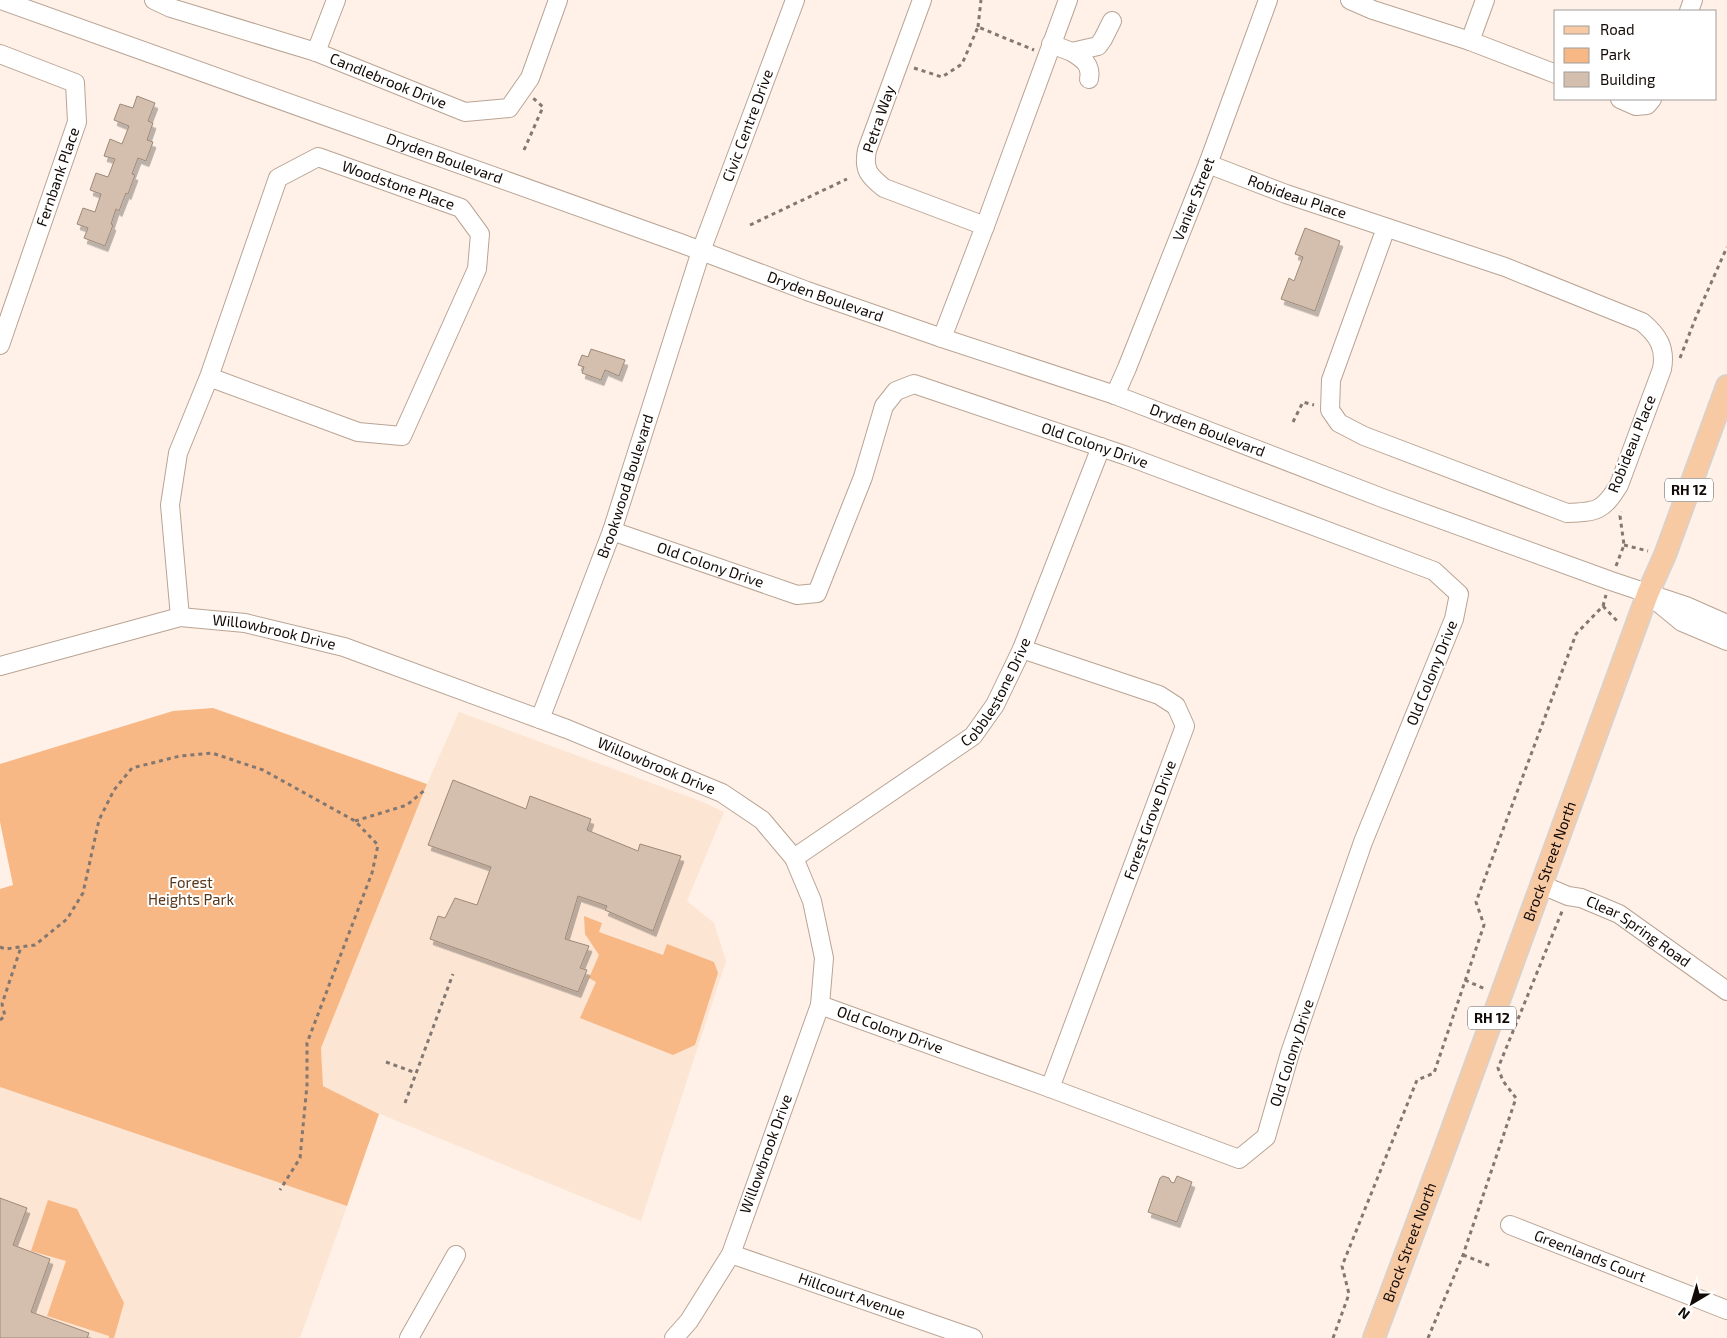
<svg xmlns="http://www.w3.org/2000/svg" width="1727" height="1338" font-family="'Exo 2',sans-serif">
<defs>
<filter id="shadow"><feDropShadow dx="3" dy="5.5" stdDeviation="0" flood-color="#0004"/></filter>
</defs>
<rect width="100%" height="100%" fill="#fff1e7"/>
<g fill="#fce5d3">
<polygon points="459,712 703,802 724,812 687,901 714,923 726,961 641,1221 380,1114 323,1086 321,1048 427,784"/>
<polygon points="0,1087 347,1206 300,1338 0,1338"/>
</g>
<g fill="#f7b886">
<polygon points="213,708 427,784 321,1048 323,1086 379,1114 347,1206 0,1087 0,889 13,885 0,822 0,764 173,711"/>
<polygon points="584,916 602,923 599,932 663,955 667,944 714,962 718,973 695,1045 673,1055 580,1018 596,982 589,978 599,955 585,934"/>
<polygon points="48,1200 77,1209 124,1303 114,1338 109,1338 109,1336 47,1316 66,1261 31,1251"/>
</g>
<g fill="#d4bead" stroke="#9d8979" filter="url(#shadow)">
<polygon points="137,96 155,103 148,121 153,123 147,140 153,142 146,161 138,158 132,174 135,175 128,194 126,193 119,211 116,209 111,224 113,225 105,246 84,238 88,228 77,224 83,208 95,212 101,194 90,190 96,173 108,177 115,159 104,156 110,139 122,144 129,126 114,120 120,104 133,108"/>
<polygon points="1305,228 1340,241 1315,311 1281,299 1289,278 1294,281 1303,257 1295,254"/>
<polygon points="591,349 625,360 619,376 605,370 601,380 582,373 584,367 578,365 582,355 588,357"/>
<polygon points="453,780 526,809 530,796 591,819 587,830 638,851 640,844 681,856 653,931 605,910 607,906 578,896 565,939 589,946 580,968 587,970 578,992 430,939 438,916 445,918 455,898 477,905 491,867 428,845"/>
<polygon points="1163,1176 1169,1178 1171,1182 1174,1183 1177,1176 1192,1182 1177,1222 1148,1212 1160,1178"/>
<polygon points="0,1198 27,1208 13,1245 50,1259 31,1312 89,1333 87,1338 0,1338"/>
</g>
<g fill="none" stroke-linecap="round" stroke-linejoin="round">
<defs>
<g id="minor">
<path id="s1" d="M1,0l679,243 127,48 135,47 173,57 270,104 226,82 75,25 41,18"/>
<path id="s2" d="M154,0l17,8 145,44 149,60 44,-4 21,-30 28,-78"/>
<path d="M922,0l-55,150c-4,20 2,26 17,38l101,38"/>
<polyline points="1350,0 1373,10 1470,41 1556,74"/>
<polyline points="1689,11 1693,0"/>
<polyline points="1470,41 1485,0"/>
<polyline points="1051,44 1072,52 1098,46 1103,39 1112,21"/>
<polyline points="316,52 336,0"/>
<path d="M1072,52c11,7 20,13 17,27"/>
<polyline points="0,54 75,83 77,122 0,345"/>
<polyline points="1620,99 1636,106 1647,105 1652,99"/>
<path id="s3" d="M1208,164l78,30 219,73 137,55c16,13 24,26 20,47l-43,116c-16,26 -22,27 -52,28l-203,-77 -25,-13 -9,-13 1,-30 55,-152"/>
<polyline points="942,338 985,226 1068,0"/>
<path id="s4" d="M1115,395l12,-27 81,-204 60,-164"/>
<path id="s5" d="M612,531l185,64 20,-2 46,-116 21,-71 12,-15 18,-7 213,72 307,115 25,23 -5,25 -91,223 -73,211 -24,84 -27,22 -189,-71 -230,-83"/>
<polyline points="1654,599 1682,622 1727,641"/>
<path id="s6" d="M180,617l-10,-112 8,-52 31,-76 69,-199 40,-21 143,51 19,26 -3,35 -75,167 -44,-4 -149,-55"/>
<polyline points="1022,649 1159,695 1176,706 1185,726 1050,1088"/>
<path id="s7" d="M0,666l180,-49 65,6 99,24 223,82 155,64 40,27 32,38 18,43 12,57 -4,47 -89,249 -42,67 -15,17"/>
<path id="s8" d="M540,719l72,-188 89,-280 94,-251"/>
<path id="s9" d="M794,858l179,-122 22,-31 27,-56 79,-202"/>
<path id="s10" d="M1542,885l26,11 13,2 38,16 108,77"/>
<path id="s11" d="M1510,1225l217,85"/>
<path id="s12" d="M731,1254l242,84"/>
<polyline points="409,1338 456,1255"/>
</g>
<g id="major">
<path id="s13" d="M1374,1338l70,-187 204,-558 17,-38 62,-169"/>
</g>
</defs>
<use href="#minor" stroke="#b9a494" stroke-width="20"/>
<use href="#major" stroke="#d4d3d2" stroke-width="24"/>
<g stroke="#837871" stroke-width="3" stroke-dasharray="4 4" stroke-linecap="butt">
<polyline points="978,27 981,0"/>
<polyline points="914,68 942,77 962,64 978,27 1034,50"/>
<polyline points="524,150 543,107 533,98"/>
<polyline points="750,225 847,179"/>
<polyline points="1680,358 1696,317 1727,247"/>
<polyline points="1293,422 1303,402 1314,405"/>
<polyline points="1624,545 1648,551"/>
<polyline points="1616,566 1624,545 1620,516 1622,512"/>
<polyline points="1603,606 1618,622"/>
<polyline points="355,821 407,805 426,789"/>
<polyline points="0,947 5,949 35,945 67,919 83,893 99,820 114,790 132,768 180,756 212,753 263,770 355,821 378,845 372,873 307,1043 307,1085 300,1158 280,1190"/>
<polyline points="1465,980 1485,989"/>
<polyline points="0,1020 5,1016 2,1004 21,947"/>
<polyline points="386,1062 416,1073"/>
<polyline points="405,1103 453,974"/>
<polyline points="1463,1255 1491,1266"/>
<polyline points="1333,1338 1349,1294 1342,1266 1417,1080 1434,1073 1484,925 1476,902 1576,634 1603,606 1606,595"/>
<polyline points="1428,1338 1463,1255 1516,1098 1503,1081 1498,1068 1563,909"/>
</g>
<use href="#minor" stroke="#fff" stroke-width="18"/>
<use href="#major" stroke="#f8caa4" stroke-width="21"/>
</g>
<g text-anchor="middle" stroke-width="4" stroke-linejoin="round" paint-order="stroke">
<g fill="#fff" stroke="#595451" stroke-width="1">
<rect x="1665" y="478.5" width="48" height="23" rx="4"/>
<rect x="1468" y="1006.5" width="48" height="23" rx="4"/>
</g>
<g font-size="14" font-weight="bold" fill="#120a06">
<text x="1689" y="495">RH 12</text>
<text x="1492" y="1023">RH 12</text>
</g>
<g font-size="15" fill="#120a06" stroke="#fff">
<text dy="5" stroke="none"><textPath href="#s2" startOffset="248">Candlebrook Drive</textPath></text>
<text transform="translate(879 119) rotate(-71)" y="5">Petra Way</text>
<text dy="5" stroke="none"><textPath href="#s8" startOffset="629">Civic Centre Drive</textPath></text>
<text dy="5" stroke="none"><textPath href="#s1" startOffset="471">Dryden Boulevard</textPath></text>
<text transform="translate(58 177) rotate(-71)" y="5">Fernbank Place</text>
<text dy="5" stroke="none"><textPath href="#s6" startOffset="588">Woodstone Place</textPath></text>
<text dy="5" stroke="none"><textPath href="#s3" startOffset="95">Robideau Place</textPath></text>
<text dy="5" stroke="none"><textPath href="#s4" startOffset="211">Vanier Street</textPath></text>
<text dy="5" stroke="none"><textPath href="#s1" startOffset="876">Dryden Boulevard</textPath></text>
<text dy="5" stroke="none"><textPath href="#s1" startOffset="1281">Dryden Boulevard</textPath></text>
<text transform="translate(1632 444) rotate(-68)" y="5">Robideau Place</text>
<text dy="5" stroke="none"><textPath href="#s5" startOffset="644">Old Colony Drive</textPath></text>
<text dy="5" stroke="none"><textPath href="#s8" startOffset="248">Brookwood Boulevard</textPath></text>
<text dy="5" stroke="none"><textPath href="#s5" startOffset="104">Old Colony Drive</textPath></text>
<text dy="5" stroke="none"><textPath href="#s7" startOffset="282">Willowbrook Drive</textPath></text>
<text transform="translate(1432 673) rotate(-68)" y="5">Old Colony Drive</text>
<text dy="5" stroke="none"><textPath href="#s9" startOffset="266">Cobblestone Drive</textPath></text>
<text dy="5" stroke="none"><textPath href="#s7" startOffset="688">Willowbrook Drive</textPath></text>
<text transform="translate(1150 820) rotate(-70)" y="5">Forest Grove Drive</text>
<text dy="5" stroke="none"><textPath href="#s13" startOffset="508">Brock Street North</textPath></text>
<text dy="5" stroke="none"><textPath href="#s10" startOffset="108">Clear Spring Road</textPath></text>
<text transform="translate(890 1030) rotate(20)" y="5">Old Colony Drive</text>
<text transform="translate(1292 1053) rotate(-72)" y="5">Old Colony Drive</text>
<text transform="translate(766 1154) rotate(-70)" y="5">Willowbrook Drive</text>
<text dy="5" stroke="none"><textPath href="#s13" startOffset="102">Brock Street North</textPath></text>
<text dy="5" stroke="none"><textPath href="#s11" startOffset="86">Greenlands Court</textPath></text>
<text dy="5" stroke="none"><textPath href="#s12" startOffset="128">Hillcourt Avenue</textPath></text>
</g>
<g font-size="15" fill="#58361a" stroke="#fff">
<text x="191" y="888">Forest<tspan x="191" dy="17">Heights Park</tspan></text>
</g>
</g>
<rect x="1554" y="10" width="162" height="90" fill="#ffffff" stroke="#a09d9b"/>
<rect x="1564" y="26" width="25" height="8" fill="#f8caa4" stroke="#a09d9b"/>
<text x="1600" y="35" font-size="15" fill="#120a06">Road</text>
<rect x="1564" y="48" width="25" height="15" fill="#f7b886" stroke="#a09d9b"/>
<text x="1600" y="60" font-size="15" fill="#120a06">Park</text>
<rect x="1564" y="72" width="25" height="15" fill="#d4bead" stroke="#a09d9b"/>
<text x="1600" y="85" font-size="15" fill="#120a06">Building</text>
<g transform="translate(1692 1303) rotate(218)" stroke="#ffffff" stroke-width="4" paint-order="stroke">
<path d="M0-4L9 19L0 12L-9 19Z" fill="#120a06"/>
<text y="-8" font-size="14" font-weight="bold" text-anchor="middle" fill="#120a06">N</text>
</g>
</svg>
